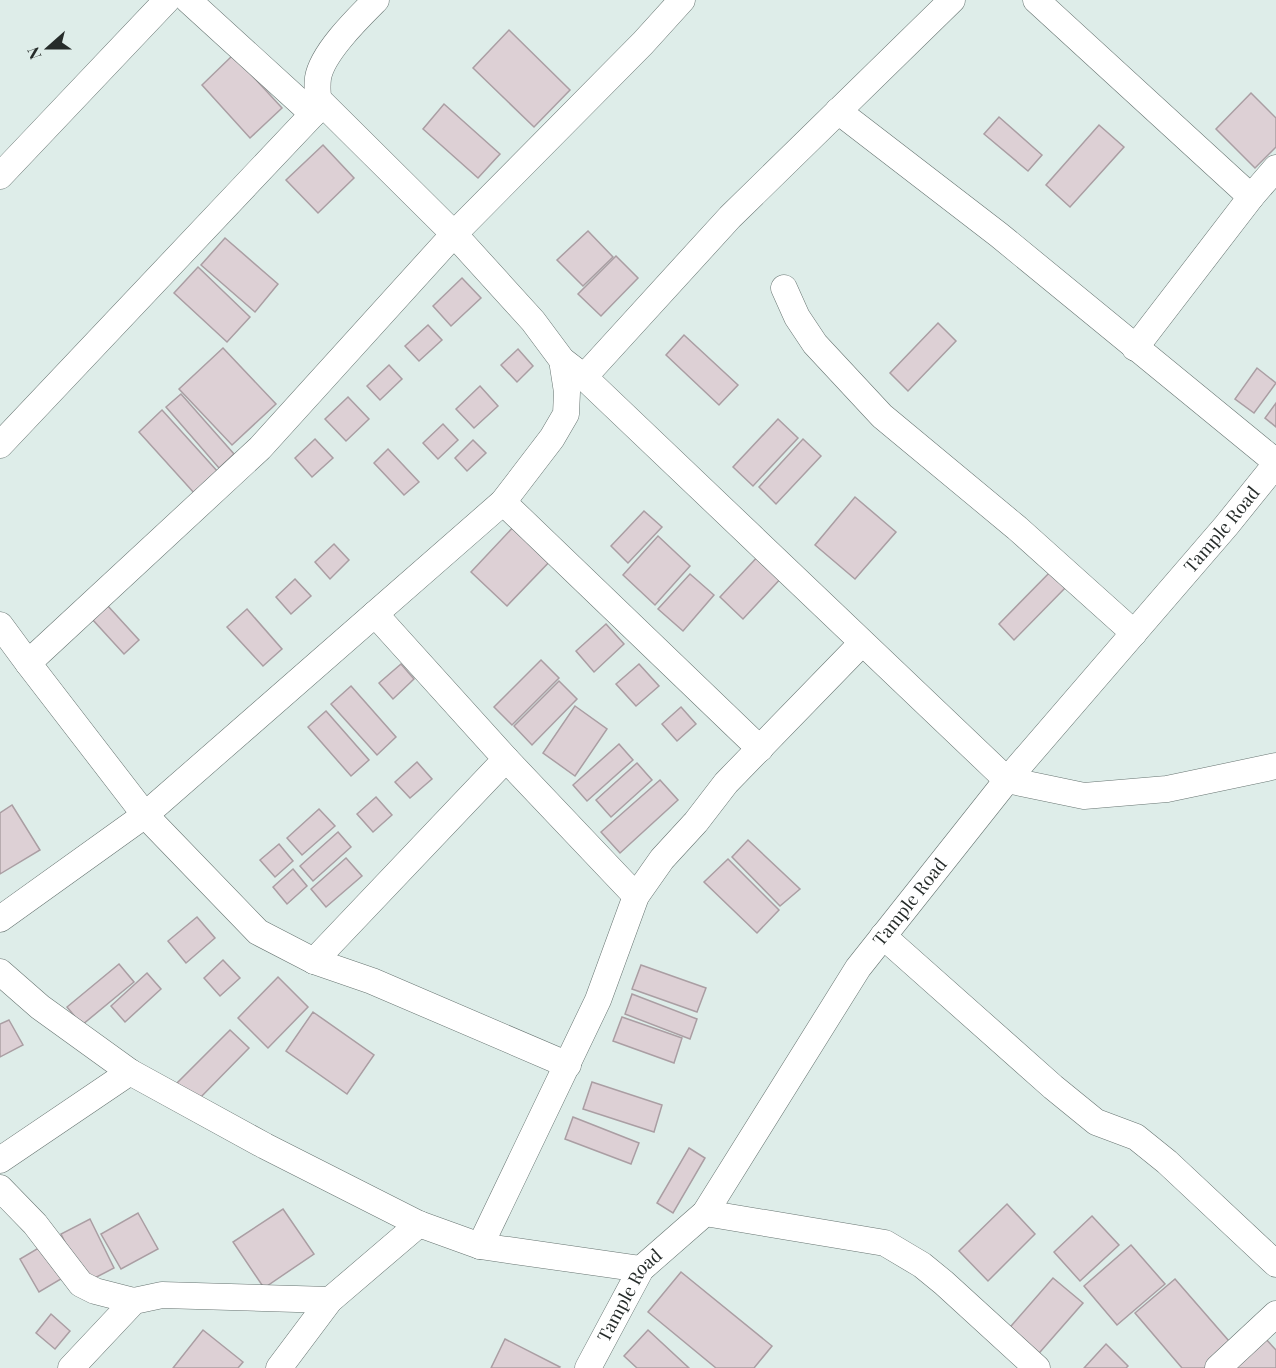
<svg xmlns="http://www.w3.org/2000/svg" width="1276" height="1368" font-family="'Playfair Display',serif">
<rect width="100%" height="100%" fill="#deede9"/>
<g fill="#ddd0d5" stroke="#aa9ea3" stroke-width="1.5">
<polygon points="509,30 570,90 534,127 473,68"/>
<polygon points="233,55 282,108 250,138 202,85"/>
<polygon points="1251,93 1276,118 1276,147 1255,168 1216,129"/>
<polygon points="444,104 500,154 478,178 423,129"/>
<polygon points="999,117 1042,155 1028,171 984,134"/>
<polygon points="1099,125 1124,147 1070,207 1046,185"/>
<polygon points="323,145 354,178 318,213 286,180"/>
<polygon points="588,231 613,257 583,286 557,260"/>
<polygon points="225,238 278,284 255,312 201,265"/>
<polygon points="616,256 638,278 601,316 578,294"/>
<polygon points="198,267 250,317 227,342 174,293"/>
<polygon points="462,278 481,298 451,326 433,306"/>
<polygon points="938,323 956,341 908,391 890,373"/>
<polygon points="428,325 442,340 419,361 405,346"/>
<polygon points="684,335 738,385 719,405 666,355"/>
<polygon points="223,348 276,404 232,445 179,389"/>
<polygon points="518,349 533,366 517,382 501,365"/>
<polygon points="389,365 402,379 380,400 367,386"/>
<polygon points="1257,368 1276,383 1254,413 1235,399"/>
<polygon points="480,386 498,406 474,428 456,409"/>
<polygon points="181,394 234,454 219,468 166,407"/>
<polygon points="348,397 369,419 346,441 325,419"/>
<polygon points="1276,403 1276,427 1265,418"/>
<polygon points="162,410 218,472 195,494 139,432"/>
<polygon points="778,419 798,438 753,486 733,467"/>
<polygon points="443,424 458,440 438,459 423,443"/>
<polygon points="315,439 333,458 312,477 295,458"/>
<polygon points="803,439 821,456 776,504 759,487"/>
<polygon points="473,440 486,453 467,471 455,458"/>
<polygon points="388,449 419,482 404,495 374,463"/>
<polygon points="855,497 896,532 855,579 815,545"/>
<polygon points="644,511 662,527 628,563 611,546"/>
<polygon points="518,522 554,557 507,606 471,572"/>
<polygon points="658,536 690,566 655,605 623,575"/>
<polygon points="334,544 349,560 330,579 315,562"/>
<polygon points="761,553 784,575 743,619 720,597"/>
<polygon points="1053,569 1068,585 1014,640 999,624"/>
<polygon points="690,574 714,595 683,631 658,609"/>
<polygon points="295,579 311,596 291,614 276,597"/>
<polygon points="107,605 139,640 124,654 92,619"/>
<polygon points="247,609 282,649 263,666 227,627"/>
<polygon points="606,624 624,644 594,672 576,651"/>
<polygon points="541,660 559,678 512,725 494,707"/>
<polygon points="401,664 414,679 393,699 379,683"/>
<polygon points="639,664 659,686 636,706 616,684"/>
<polygon points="559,681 577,699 532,745 514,726"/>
<polygon points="351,686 396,737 377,755 331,704"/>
<polygon points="575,706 607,729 575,776 543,753"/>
<polygon points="681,707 696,724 677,741 662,724"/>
<polygon points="326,711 369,760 351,776 308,727"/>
<polygon points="619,744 633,760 587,801 573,785"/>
<polygon points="417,762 432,779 410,798 395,782"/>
<polygon points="637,763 652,780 611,817 596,800"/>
<polygon points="660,780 678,800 620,853 601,832"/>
<polygon points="376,797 392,815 373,832 357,814"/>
<polygon points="12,805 40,850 0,874 0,813"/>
<polygon points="319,809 335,826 302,855 287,838"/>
<polygon points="338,832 351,847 313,881 300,866"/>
<polygon points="748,840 800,889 780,906 732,857"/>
<polygon points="279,844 293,861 275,877 260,860"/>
<polygon points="346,858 362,876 326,907 311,889"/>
<polygon points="728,859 779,910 757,933 704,882"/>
<polygon points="293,869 307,886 287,904 273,887"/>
<polygon points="197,917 215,938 186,963 168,941"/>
<polygon points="223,960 240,978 220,996 204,978"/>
<polygon points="119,964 134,982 82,1025 67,1007"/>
<polygon points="641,965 706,988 697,1012 632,989"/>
<polygon points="147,973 161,989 125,1022 111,1006"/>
<polygon points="278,977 308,1007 268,1048 238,1018"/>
<polygon points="632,994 697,1019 690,1039 625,1014"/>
<polygon points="313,1012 374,1055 347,1094 286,1051"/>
<polygon points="622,1017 682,1038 674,1063 613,1041"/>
<polygon points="9,1020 23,1045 0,1057 0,1024"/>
<polygon points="230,1030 249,1048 196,1102 177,1083"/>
<polygon points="592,1082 662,1105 654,1132 583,1109"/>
<polygon points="573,1117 639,1143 631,1164 565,1139"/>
<polygon points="689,1148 705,1158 673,1213 657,1203"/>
<polygon points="1007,1204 1035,1234 988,1281 959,1251"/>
<polygon points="283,1209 314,1254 264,1288 233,1242"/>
<polygon points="138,1213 158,1249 121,1269 101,1234"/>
<polygon points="1092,1216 1119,1245 1080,1281 1054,1252"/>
<polygon points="90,1219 114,1268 85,1283 61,1234"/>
<polygon points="47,1243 66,1276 39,1292 20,1259"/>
<polygon points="1131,1245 1165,1284 1117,1325 1084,1286"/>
<polygon points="681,1272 772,1346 754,1368 716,1368 648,1312"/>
<polygon points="1053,1278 1083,1303 1034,1359 1005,1333"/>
<polygon points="1175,1279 1235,1348 1212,1368 1182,1368 1135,1313"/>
<polygon points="51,1314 70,1331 55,1349 36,1333"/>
<polygon points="203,1330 243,1362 238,1368 173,1368"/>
<polygon points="648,1330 689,1368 637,1368 624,1356"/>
<polygon points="1263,1336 1276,1350 1276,1368 1229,1368"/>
<polygon points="505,1339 560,1367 559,1368 491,1368"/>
<polygon points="1106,1344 1128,1366 1126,1368 1084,1368"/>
</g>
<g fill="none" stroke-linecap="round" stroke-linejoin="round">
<defs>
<g id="minor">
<polyline points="188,0 313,114"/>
<polyline points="1036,0 1251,197"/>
<polyline points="838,111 999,235 1276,462"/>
<polyline points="0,176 167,0"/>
<polyline points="784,288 797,317 815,344 882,416 1017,528 1134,633"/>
<polyline points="1135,348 1251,197 1276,168"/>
<polyline points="562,360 584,377 1007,780 1084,796 1167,789 1276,766"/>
<polyline points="584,377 730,217 952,0"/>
<path d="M0,445l313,-331c8,-18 3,-19 5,-36 4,-25 40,-60 58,-78"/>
<polyline points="503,502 760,749"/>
<polyline points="0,625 28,663"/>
<polyline points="506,759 636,896"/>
<polyline points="0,919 145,815 503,502 552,438 566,414 567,392 562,360 533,321 454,234 319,100"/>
<polyline points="883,936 1053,1087 1096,1122 1136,1137 1167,1162 1276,1264"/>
<polyline points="314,961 506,759 375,614"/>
<polyline points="0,972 40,1007 130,1072 265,1146 419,1224 480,1246 641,1269"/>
<polyline points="568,1065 372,981 314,961 258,932 145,815 28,663 260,448 454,234 643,43 682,0"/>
<polyline points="0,1160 130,1072"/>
<polyline points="0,1188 35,1224 81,1284 95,1291 134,1301"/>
<polyline points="705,1213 885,1243 922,1265 944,1283 1037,1368"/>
<polyline points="480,1246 598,1000 636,896 662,859 696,822 726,783 862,643"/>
<polyline points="71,1368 134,1301 162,1295 330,1300"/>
<polyline points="279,1368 330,1300 419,1224"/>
<path id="s1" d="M588,1368l53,-99 64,-56 153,-245 149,-188 219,-254 50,-62"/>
<polyline points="1218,1368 1276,1314"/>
</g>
</defs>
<use href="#minor" stroke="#677471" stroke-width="27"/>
<use href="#minor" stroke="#fff" stroke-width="26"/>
</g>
<g text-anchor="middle" stroke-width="6" stroke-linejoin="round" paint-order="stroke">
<g font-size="18" fill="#262c2a" stroke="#deede9">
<text dy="6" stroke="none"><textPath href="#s1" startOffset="1056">Tample Road</textPath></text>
<text dy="6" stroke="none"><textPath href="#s1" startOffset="570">Tample Road</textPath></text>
<text dy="6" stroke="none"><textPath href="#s1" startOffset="84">Tample Road</textPath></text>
</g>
</g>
<g transform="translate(48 48) rotate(249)" stroke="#deede9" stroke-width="4.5" paint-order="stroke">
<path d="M0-4.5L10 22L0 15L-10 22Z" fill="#262c2a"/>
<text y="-9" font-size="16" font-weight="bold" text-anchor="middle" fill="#262c2a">N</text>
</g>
</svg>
